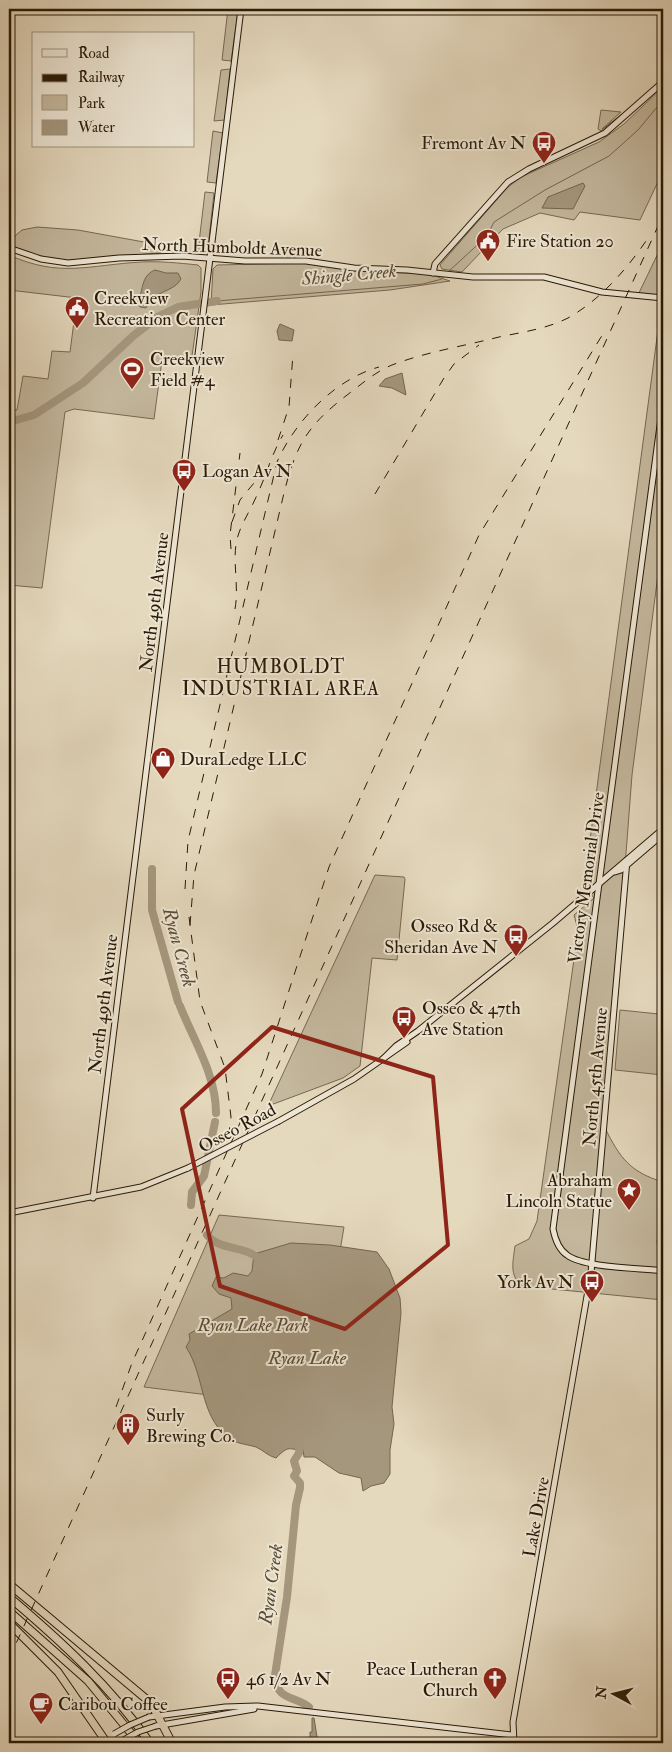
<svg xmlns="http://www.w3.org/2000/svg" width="672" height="1752" font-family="'IM FELL Double Pica',serif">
<rect width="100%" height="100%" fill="#e4d8bd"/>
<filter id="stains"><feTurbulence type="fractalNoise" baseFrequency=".004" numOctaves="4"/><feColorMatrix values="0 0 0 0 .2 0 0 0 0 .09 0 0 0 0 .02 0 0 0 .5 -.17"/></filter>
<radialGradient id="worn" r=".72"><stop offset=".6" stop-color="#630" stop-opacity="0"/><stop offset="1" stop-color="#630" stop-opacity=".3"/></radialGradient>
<g fill="#c4b89e" stroke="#776852">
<polygon points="228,9 238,12 231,61 222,60"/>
<polygon points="230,69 225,120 214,121 221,70"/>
<polygon points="663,87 663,171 640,220 580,212 574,220 540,213 503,229 462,272 442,269 440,265 507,188 521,177 599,142 624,124"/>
<polygon points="601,110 621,112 602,129 621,115 601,131 598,129"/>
<polygon points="213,131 223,133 216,183 207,182"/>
<polygon points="205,192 214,193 208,248 198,251"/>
<path d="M37,227l41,3 77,14 6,9c-34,1 -70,11 -104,7 -17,-1 -33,-9 -48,-14v-5l13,-11z"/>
<path d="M663,243v293l-31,239 -27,353c15,30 25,44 58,54l-6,61h6v57l-141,-14c-13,-11 -9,-24 -7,-40l14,-7 8,-18 38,-269 2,-26 -3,-11 20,-17 -10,-13 78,-585 -25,-3z"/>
<path d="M9,255c51,23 80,10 132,7 19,-1 38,1 57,3l3,3v24l-10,71 -29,-3 -8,59 -80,-10 -9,3 -23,176 -33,-3v-176l8,1 6,-34 25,3 4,-28 18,1 7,-54 -68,-8z"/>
<polygon points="302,263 357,271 429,274 450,281 390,290 211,305 213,269 217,265"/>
<polygon points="375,875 404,877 405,879 397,960 372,958 360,1066 343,1078 268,1106"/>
<polygon points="660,1006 663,1006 663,1075 615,1070 620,1010 659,1014"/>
<polygon points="219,1215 344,1227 314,1408 144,1387"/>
</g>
<g fill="#a5977e" stroke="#74654e">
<polygon points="583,183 585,186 573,209 542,208 548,197"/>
<path d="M155,270l11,3h12l3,6c-7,14 -31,12 -35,29l-6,-1 -3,-4c7,-12 3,-27 18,-33z"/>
<polygon points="280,324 294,330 292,341 279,340 277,331"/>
<polygon points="402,373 406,395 392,388 379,386 385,379"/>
<path d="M291,1243l39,2 47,7 12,17 11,29 1,15 -9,94 2,17 -4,26v24l-6,9 -13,3 -8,5 -2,-13 -22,-5 -24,-16h-11l-1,-7c-15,0 -13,-6 -27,8 -8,-2 -13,-8 -20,-11 -10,-3 -20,-3 -29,-10 -28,-24 -22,-61 -41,-90l4,-7 -1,-6 43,-25 -1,-11 -12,-4 -7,-8 4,-9 8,1 9,-5 15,3 4,-5 2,-17z"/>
<polygon points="312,1718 314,1718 318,1743 310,1743 310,1732 312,1732"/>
</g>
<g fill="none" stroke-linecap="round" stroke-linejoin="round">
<g stroke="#74654e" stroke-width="1">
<polyline points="448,272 487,236 494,222 545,190 609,156 638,130 663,100"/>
<polyline points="217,301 423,284 442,279 445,275"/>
</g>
<g stroke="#a5977e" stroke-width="8">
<polyline points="9,422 34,415 83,383 133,336 159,316 178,307 217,301"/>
<polyline points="152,869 152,910 178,1002"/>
<path d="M180,1006c14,35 36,69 36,107"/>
<polyline points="191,1205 192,1192 204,1176 215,1122"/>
<path d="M207,1235c13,16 39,10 53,25"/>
<path d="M300,1441l-1,12 -5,8 3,10 -3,5 6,7v5l-4,17 -9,92 -12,78c1,26 19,20 34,32"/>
</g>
<defs>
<g id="secondary">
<polyline points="9,248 41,259 68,263 119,258 182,256 245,261 306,261 354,268 407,270 473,277 544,277 602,292 663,298"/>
<polyline points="433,273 435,264 508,182 529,169 605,133 663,82"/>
<path d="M663,403l-110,826c2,10 5,20 14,26 17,13 74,13 96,16"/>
<polyline points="615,872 621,870 663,834"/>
<polyline points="383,1059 396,1046 418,1031 553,923 663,829"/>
<polyline points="279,1121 354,1079 407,1042"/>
<polyline points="93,1198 241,9"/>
<polyline points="9,1213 141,1187 188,1168"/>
<polyline points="149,1717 225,1707 258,1706 512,1735"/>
<polyline points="156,1726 254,1709"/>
<polyline points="514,1743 513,1722 591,1273 627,860"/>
</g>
<g id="highway">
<polyline points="9,1584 151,1703 172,1743"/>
<path d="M9,1597c52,44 102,90 141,146"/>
<polyline points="9,1611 88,1681 139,1743"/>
<polyline points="9,1623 58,1672 107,1743"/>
</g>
</defs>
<use href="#secondary" stroke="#2a1905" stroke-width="7"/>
<use href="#highway" stroke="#2a1905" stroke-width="9"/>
<use href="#secondary" stroke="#ede6d4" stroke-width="5"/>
<use href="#highway" stroke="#e4d8bd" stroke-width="7"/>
<g stroke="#2a1905" stroke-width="1" stroke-dasharray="9 9" stroke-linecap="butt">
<polyline points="278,440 289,407 293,354"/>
<polyline points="375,494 444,378 454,364 479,345"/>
<polyline points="232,522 240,500 263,472"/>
<polyline points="231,549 230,535 240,453"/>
<path d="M235,609c4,-22 -2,-43 1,-65 3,-18 14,-32 21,-49 10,-21 14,-40 26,-60"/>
<path d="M185,889l3,-48 89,-379c18,-41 58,-83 102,-95"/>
<polyline points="189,917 200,1001 225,1068 231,1117 228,1141"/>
<path d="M190,925l4,-50 90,-382c13,-52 25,-69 67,-101 13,-10 26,-21 41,-27 34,-13 72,-19 107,-28 24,-5 47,-8 69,-19 32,-18 58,-48 78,-77"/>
<polyline points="116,1407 132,1363 262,1074 329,867 479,535 606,329"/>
<polyline points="9,1659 663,215"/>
</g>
<defs>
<g id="secondary-bridge">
<polyline points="188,1168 279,1121"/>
<polyline points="114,1734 130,1725 149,1717"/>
<polyline points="120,1742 138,1732 156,1726"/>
</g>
</defs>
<use href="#secondary-bridge" stroke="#2a1905" stroke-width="7" stroke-linecap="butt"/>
<use href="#secondary-bridge" stroke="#ede6d4" stroke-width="5"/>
</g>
<path fill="none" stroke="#8f2418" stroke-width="4" stroke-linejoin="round" d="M272,1027l161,50 15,168 -103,84 -125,-43 -38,-177z"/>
<defs>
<symbol id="bus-pin" viewBox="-11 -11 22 30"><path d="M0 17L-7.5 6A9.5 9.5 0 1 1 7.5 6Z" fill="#8f2418" stroke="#ede6d4"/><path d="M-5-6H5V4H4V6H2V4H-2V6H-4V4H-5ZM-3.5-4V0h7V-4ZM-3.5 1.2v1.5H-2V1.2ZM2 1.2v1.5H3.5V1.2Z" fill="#fff"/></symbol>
<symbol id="civic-pin" viewBox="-11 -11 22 30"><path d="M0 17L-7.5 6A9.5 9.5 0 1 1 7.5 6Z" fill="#8f2418" stroke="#ede6d4"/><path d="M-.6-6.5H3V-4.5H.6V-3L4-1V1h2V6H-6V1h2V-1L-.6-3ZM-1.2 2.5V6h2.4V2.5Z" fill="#fff"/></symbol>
<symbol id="stadium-pin" viewBox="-11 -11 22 30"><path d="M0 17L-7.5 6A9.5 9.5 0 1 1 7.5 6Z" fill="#8f2418" stroke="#ede6d4"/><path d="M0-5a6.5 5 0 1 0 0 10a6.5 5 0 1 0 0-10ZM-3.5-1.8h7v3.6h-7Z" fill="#fff"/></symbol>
<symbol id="shop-pin" viewBox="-11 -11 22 30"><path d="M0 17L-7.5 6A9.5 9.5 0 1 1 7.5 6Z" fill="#8f2418" stroke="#ede6d4"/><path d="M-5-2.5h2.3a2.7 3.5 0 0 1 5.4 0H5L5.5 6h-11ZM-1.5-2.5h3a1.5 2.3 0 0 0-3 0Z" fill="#fff"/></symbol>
<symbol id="sight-pin" viewBox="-11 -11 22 30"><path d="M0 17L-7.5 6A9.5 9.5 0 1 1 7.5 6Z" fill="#8f2418" stroke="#ede6d4"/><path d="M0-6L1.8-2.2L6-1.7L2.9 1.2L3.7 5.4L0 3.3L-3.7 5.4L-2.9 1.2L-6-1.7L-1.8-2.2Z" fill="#fff"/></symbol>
<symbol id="building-pin" viewBox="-11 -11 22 30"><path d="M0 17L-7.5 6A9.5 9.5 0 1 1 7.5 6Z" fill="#8f2418" stroke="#ede6d4"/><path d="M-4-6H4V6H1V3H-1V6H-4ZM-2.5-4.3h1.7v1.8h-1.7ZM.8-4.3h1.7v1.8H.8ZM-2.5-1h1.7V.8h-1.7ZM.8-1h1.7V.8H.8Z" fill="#fff"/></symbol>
<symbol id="church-pin" viewBox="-11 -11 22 30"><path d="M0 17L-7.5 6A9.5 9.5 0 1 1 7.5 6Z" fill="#8f2418" stroke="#ede6d4"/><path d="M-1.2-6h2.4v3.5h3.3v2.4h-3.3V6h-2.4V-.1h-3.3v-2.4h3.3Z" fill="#fff"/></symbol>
<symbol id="cafe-pin" viewBox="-11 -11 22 30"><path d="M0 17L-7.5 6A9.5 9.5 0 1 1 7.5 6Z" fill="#8f2418" stroke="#ede6d4"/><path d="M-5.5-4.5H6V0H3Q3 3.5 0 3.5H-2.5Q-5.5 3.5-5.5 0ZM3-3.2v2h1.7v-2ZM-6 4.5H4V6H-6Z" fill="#fff"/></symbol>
</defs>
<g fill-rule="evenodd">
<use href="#bus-pin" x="530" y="129" width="28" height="38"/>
<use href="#civic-pin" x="474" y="227" width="28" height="38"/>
<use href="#civic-pin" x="63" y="294" width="28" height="38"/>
<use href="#stadium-pin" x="118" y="355" width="28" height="38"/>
<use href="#bus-pin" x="170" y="457" width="28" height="38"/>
<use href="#shop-pin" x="149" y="745" width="28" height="38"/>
<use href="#bus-pin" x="502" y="922" width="28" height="38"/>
<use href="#bus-pin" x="390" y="1004" width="28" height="38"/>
<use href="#sight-pin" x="615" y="1176" width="28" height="38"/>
<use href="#bus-pin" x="578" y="1268" width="28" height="38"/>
<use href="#building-pin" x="114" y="1411" width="28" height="38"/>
<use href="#bus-pin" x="214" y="1665" width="28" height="38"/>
<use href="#church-pin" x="481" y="1665" width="28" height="38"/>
<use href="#cafe-pin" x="27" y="1690" width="28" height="38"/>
</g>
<g text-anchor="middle" stroke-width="4" stroke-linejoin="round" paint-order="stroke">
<g font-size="18" fill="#2a1905" stroke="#ede6d4" text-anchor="start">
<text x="526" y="149" text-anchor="end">Fremont Av N</text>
<text x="506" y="247">Fire Station 20</text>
<text x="94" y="304">Creekview<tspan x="94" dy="21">Recreation Center</tspan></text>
<text x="150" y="365">Creekview<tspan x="150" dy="21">Field #4</tspan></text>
<text x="202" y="477">Logan Av N</text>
<text x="180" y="765">DuraLedge LLC</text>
<text x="498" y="932" text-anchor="end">Osseo Rd &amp;<tspan x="498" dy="21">Sheridan Ave N</tspan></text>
<text x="422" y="1014">Osseo &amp; 47th<tspan x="422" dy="21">Ave Station</tspan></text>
<text x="612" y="1186" text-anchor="end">Abraham<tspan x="612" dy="21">Lincoln Statue</tspan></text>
<text x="574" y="1288" text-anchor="end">York Av N</text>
<text x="146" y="1421">Surly<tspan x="146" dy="21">Brewing Co.</tspan></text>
<text x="478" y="1675" text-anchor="end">Peace Lutheran<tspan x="478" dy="21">Church</tspan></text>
<text x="246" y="1685">46 1/2 Av N</text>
<text x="58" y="1710">Caribou Coffee</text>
</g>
<g font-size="18" fill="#2a1905" stroke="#ede6d4">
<text transform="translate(232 247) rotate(2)" y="6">North Humboldt Avenue</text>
<text transform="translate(154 602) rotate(-83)" y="6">North 49th Avenue</text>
<text transform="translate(586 878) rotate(-82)" y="6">Victory Memorial Drive</text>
<text transform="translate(103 1004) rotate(-83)" y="6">North 49th Avenue</text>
<text transform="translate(595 1077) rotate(-85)" y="6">North 45th Avenue</text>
<text transform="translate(237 1128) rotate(-28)" y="6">Osseo Road</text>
<text transform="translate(536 1517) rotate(-80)" y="6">Lake Drive</text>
</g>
<g font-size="18" font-style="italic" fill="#584933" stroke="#ede6d4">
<text x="253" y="1331">Ryan Lake Park</text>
</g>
<g font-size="19" font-style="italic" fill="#5b4b35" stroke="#ede6d4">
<text transform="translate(349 274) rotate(-5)" y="7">Shingle Creek</text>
<text transform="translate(180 947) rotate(75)" y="7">Ryan Creek</text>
<text x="307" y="1364">Ryan Lake</text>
<text transform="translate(270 1584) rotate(-82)" y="7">Ryan Creek</text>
</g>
<g font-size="19" letter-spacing="1" fill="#2a1905" stroke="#ede6d4">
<text x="281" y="673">HUMBOLDT<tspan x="281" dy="22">INDUSTRIAL AREA</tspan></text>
</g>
</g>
<rect width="672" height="1752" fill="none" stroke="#e4d8bd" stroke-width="30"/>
<rect x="10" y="10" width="652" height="1732" fill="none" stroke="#2a1905" stroke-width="2.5"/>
<rect x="15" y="15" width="642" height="1722" fill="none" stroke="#2a1905"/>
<rect x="32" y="32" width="162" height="115" fill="#ede6d4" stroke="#9f9481"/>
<rect x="42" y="49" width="25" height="8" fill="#ede6d4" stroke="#9f9481"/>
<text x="78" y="58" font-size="15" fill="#2a1905">Road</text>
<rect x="42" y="74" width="25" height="8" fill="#2a1905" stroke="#9f9481"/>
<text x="78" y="82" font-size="15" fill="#2a1905">Railway</text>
<rect x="42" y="95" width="25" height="15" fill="#c4b89e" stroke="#9f9481"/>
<text x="78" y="108" font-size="15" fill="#2a1905">Park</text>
<rect x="42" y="120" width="25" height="15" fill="#a5977e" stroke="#9f9481"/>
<text x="78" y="132" font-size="15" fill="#2a1905">Water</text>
<g transform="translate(614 1694) rotate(277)" stroke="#ede6d4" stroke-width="4" paint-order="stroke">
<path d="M0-4L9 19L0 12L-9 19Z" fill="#2a1905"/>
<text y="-8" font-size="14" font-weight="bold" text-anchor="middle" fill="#2a1905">N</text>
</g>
<rect width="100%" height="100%" filter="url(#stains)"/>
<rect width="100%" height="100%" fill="url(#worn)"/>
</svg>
